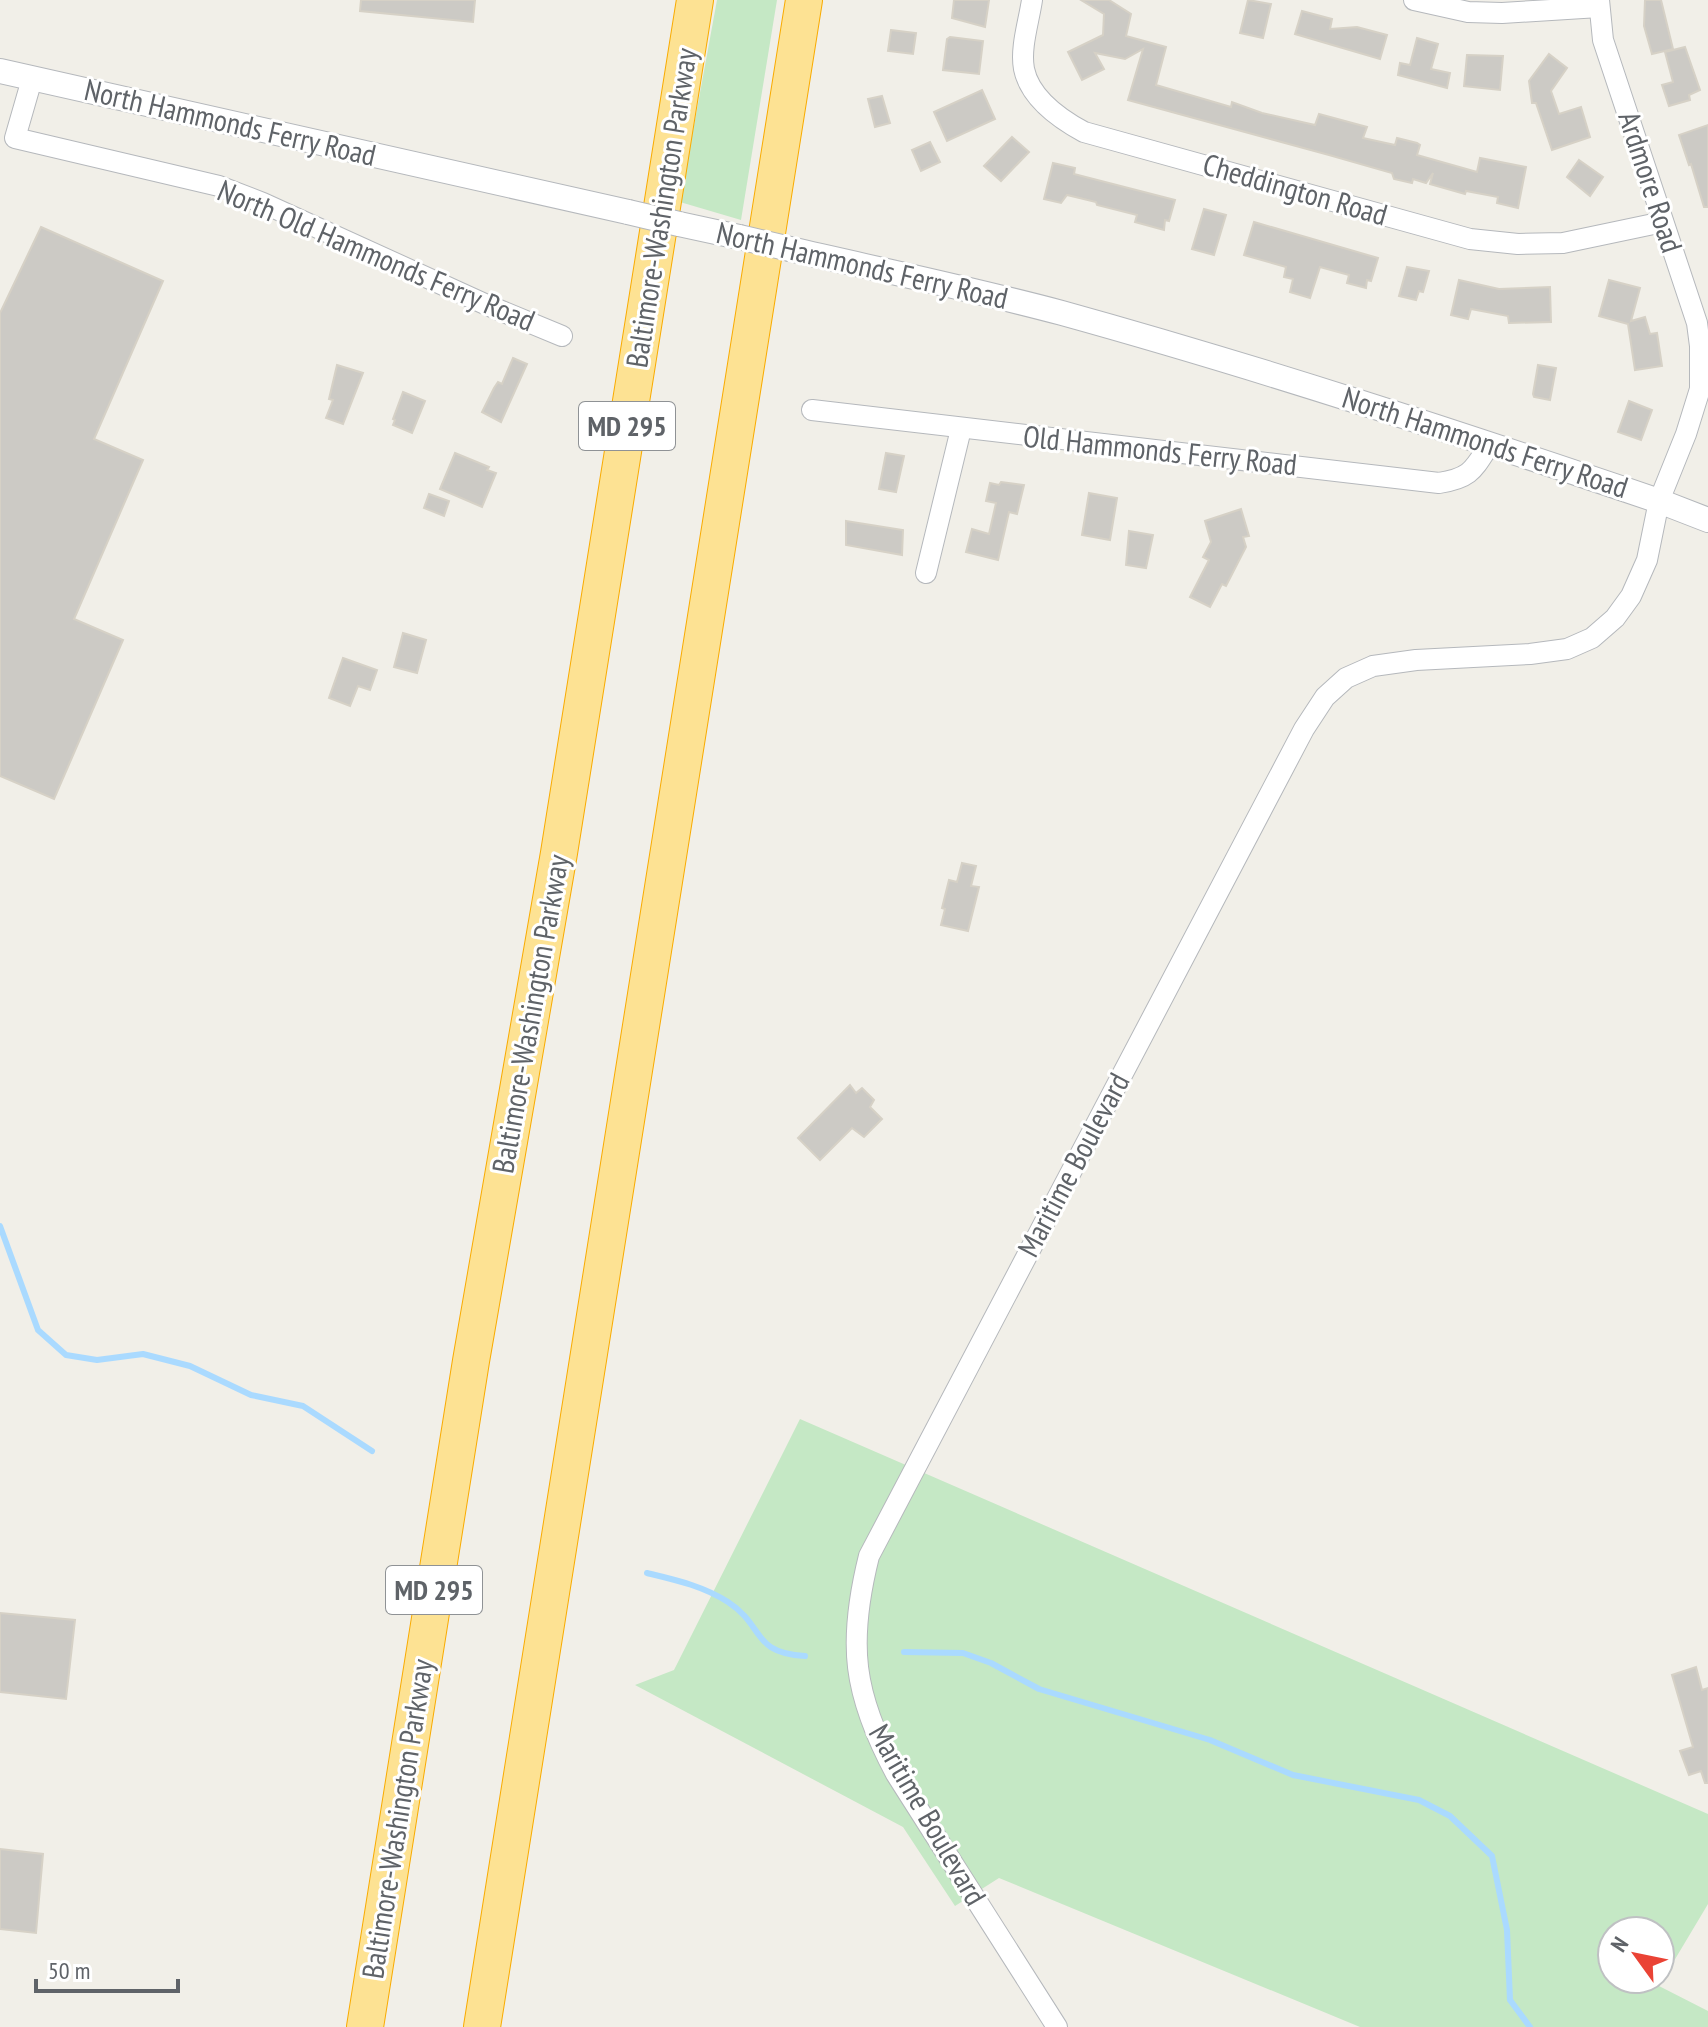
<svg xmlns="http://www.w3.org/2000/svg" width="1708" height="2027" font-family="'PT Sans Narrow',sans-serif">
<rect width="100%" height="100%" fill="#f1efe8"/>
<g fill="#c5e8c5" fill-rule="evenodd">
<polygon points="717,0 777,0 741,220 680,202"/>
<path d="M800,1419l908,395v90l-49,82 49,25v16h-348l-361,-149 -44,28 -52,-79 -268,-142 39,-15zM1612,1931h48v48h-48z"/>
</g>
<g fill="none" stroke-linecap="round" stroke-linejoin="round">
<g stroke="#aadaff" stroke-width="6">
<polyline points="0,1226 38,1330 66,1355 97,1360 143,1354 190,1366 251,1395 303,1406 372,1451"/>
<path d="M647,1573c29,7 56,13 81,29 37,24 23,51 77,54"/>
<polyline points="904,1652 963,1653 991,1663 1039,1689 1210,1740 1293,1775 1419,1800 1450,1816 1492,1856 1507,1930 1510,2000 1530,2027"/>
</g>
</g>
<g fill="#cccac5" stroke="#d6d1c6" stroke-width="2">
<polygon points="361,0 475,0 473,22 360,11"/>
<polygon points="954,0 989,0 985,27 952,18"/>
<polygon points="1081,0 1109,0 1131,14 1126,36 1166,47 1156,85 1231,107 1232,102 1262,113 1315,125 1319,114 1367,127 1363,138 1395,145 1397,138 1417,143 1420,145 1417,155 1477,172 1480,158 1526,167 1518,208 1497,203 1498,197 1466,191 1465,194 1430,184 1433,173 1426,183 1413,179 1412,183 1394,179 1392,173 1329,155 1128,100 1143,49 1125,59 1095,53 1104,69 1082,80 1068,52 1103,35 1104,14"/>
<polygon points="1248,0 1271,4 1263,38 1240,33"/>
<polygon points="1645,0 1661,0 1673,49 1652,54 1644,26"/>
<polygon points="1302,11 1332,19 1330,29 1357,27 1387,35 1380,59 1295,34"/>
<polygon points="891,30 916,33 913,54 888,51"/>
<polygon points="950,37 983,41 979,74 943,70 947,39"/>
<polygon points="1417,38 1438,44 1431,69 1450,73 1447,88 1398,75 1400,63 1410,65"/>
<polygon points="1685,47 1700,90 1689,95 1690,100 1669,106 1662,85 1673,82 1665,52"/>
<polygon points="1549,54 1567,68 1551,91 1559,114 1581,107 1590,137 1552,150 1536,103 1532,103 1529,81"/>
<polygon points="1467,55 1503,56 1500,90 1464,86"/>
<polygon points="982,90 995,119 947,141 934,112"/>
<polygon points="882,96 890,123 875,127 868,99"/>
<polygon points="1708,125 1708,207 1704,207 1691,164 1689,165 1679,135"/>
<polygon points="1012,137 1029,152 1001,181 984,166"/>
<polygon points="930,142 940,162 921,171 912,150"/>
<polygon points="1579,160 1603,177 1590,196 1567,177"/>
<polygon points="1053,163 1075,168 1074,174 1175,200 1169,221 1165,220 1164,230 1135,222 1137,215 1097,205 1096,202 1067,195 1061,203 1044,199"/>
<polygon points="1204,209 1226,215 1214,255 1192,249"/>
<polygon points="1254,222 1378,258 1371,281 1367,280 1366,288 1347,283 1349,275 1320,267 1310,298 1290,292 1293,279 1284,277 1286,267 1244,255"/>
<polygon points="41,227 163,281 94,439 143,460 74,619 123,640 54,799 0,776 0,313"/>
<polygon points="1407,267 1429,271 1423,292 1419,291 1416,300 1399,296"/>
<polygon points="1459,280 1499,289 1550,287 1551,322 1509,323 1508,316 1471,309 1468,319 1451,315"/>
<polygon points="1609,280 1640,288 1631,321 1645,317 1650,334 1657,333 1662,366 1635,370 1628,324 1599,316"/>
<polygon points="513,358 527,364 501,422 482,412 494,388 498,382 502,384"/>
<polygon points="337,365 363,373 343,424 326,418 333,400 329,399"/>
<polygon points="1538,365 1556,368 1550,400 1534,397 1533,394"/>
<polygon points="403,392 425,401 412,433 393,425 395,420 393,419"/>
<polygon points="1629,401 1652,410 1641,440 1618,432"/>
<polygon points="455,453 489,467 487,470 496,473 482,507 440,489"/>
<polygon points="886,453 904,456 896,492 879,489"/>
<polygon points="1001,482 1024,485 1017,514 1009,512 998,560 966,552 972,529 989,534 996,503 986,501 990,483 999,485"/>
<polygon points="1089,493 1117,498 1110,540 1082,535"/>
<polygon points="429,494 449,501 444,516 424,508"/>
<polygon points="1241,509 1249,536 1243,537 1246,547 1226,586 1222,584 1210,607 1190,597 1209,560 1203,557 1211,542 1205,521"/>
<polygon points="846,521 903,530 902,555 846,545"/>
<polygon points="1129,531 1153,535 1146,568 1126,565"/>
<polygon points="403,633 426,640 417,673 394,667"/>
<polygon points="343,658 377,670 370,690 358,686 350,706 329,698"/>
<polygon points="962,863 976,866 971,886 979,887 968,931 941,925 945,909 942,908 949,880 957,882"/>
<polygon points="850,1085 856,1093 862,1088 874,1100 870,1107 882,1119 864,1137 852,1128 820,1160 798,1138"/>
<polygon points="0,1613 75,1620 66,1699 0,1692"/>
<polygon points="1696,1667 1702,1690 1708,1688 1708,1783 1705,1783 1701,1771 1689,1775 1680,1751 1693,1747 1672,1675"/>
<polygon points="0,1849 43,1854 36,1933 0,1929"/>
</g>
<g fill="none" stroke-linecap="round" stroke-linejoin="round">
<defs>
<g id="minor">
<path d="M1032,0c-3,21 -12,48 -8,69 6,29 36,50 60,63l386,107 48,5 45,-1 100,-21"/>
<polyline points="1414,0 1468,12 1502,13 1599,7"/>
<polyline points="32,79 15,138 219,186 263,203 487,305 562,336"/>
<path d="M812,410l627,73c32,-5 34,-13 51,-39"/>
<polyline points="926,573 961,429"/>
<path d="M1057,2027l-161,-253c-43,-80 -49,-130 -27,-218l435,-827 21,-32 21,-19 27,-12 43,-6 114,-6 37,-5 25,-11 23,-20 16,-22 16,-36 12,-59 27,-67 14,-45v-43l-3,-23 -94,-283 -4,-40"/>
</g>
<g id="tertiary">
<polyline points="0,71 628,212"/>
<polyline points="679,224 739,237"/>
<path d="M790,249c91,21 182,40 272,64 202,56 399,121 597,188l49,19"/>
</g>
<g id="motorway">
<polyline points="365,2027 471,1361 559,853 695,0"/>
<polyline points="482,2027 804,0"/>
</g>
</defs>
<use href="#minor" stroke="#b5b8bc" stroke-width="22"/>
<use href="#tertiary" stroke="#b5b8bc" stroke-width="26"/>
<use href="#motorway" stroke="#f9ab00" stroke-width="38"/>
<use href="#minor" stroke="#fff" stroke-width="20"/>
<use href="#tertiary" stroke="#fff" stroke-width="24"/>
<use href="#motorway" stroke="#fde293" stroke-width="36"/>
<defs>
<g id="tertiary-bridge">
<polyline points="628,212 679,224"/>
<polyline points="739,237 790,249"/>
</g>
</defs>
<use href="#tertiary-bridge" stroke="#b5b8bc" stroke-width="26" stroke-linecap="butt"/>
<use href="#tertiary-bridge" stroke="#fff" stroke-width="24"/>
</g>
<g text-anchor="middle" stroke-width="6" stroke-linejoin="round" paint-order="stroke">
<g fill="#fff" stroke="#8f9295" stroke-width="2">
<rect x="579" y="402" width="96" height="48" rx="6"/>
<rect x="386" y="1566" width="96" height="48" rx="6"/>
</g>
<g font-size="28" font-weight="bold" fill="#5f6368">
<text x="627" y="436">MD 295</text>
<text x="434" y="1600">MD 295</text>
</g>
<g font-size="30" fill="#5f6368" stroke="#fff">
<text transform="translate(230 123) rotate(13)" y="10">North Hammonds Ferry Road</text>
<text transform="translate(1650 182) rotate(72)" y="10">Ardmore Road</text>
<text transform="translate(1295 190) rotate(16)" y="10">Cheddington Road</text>
<text transform="translate(662 208) rotate(-81)" y="10">Baltimore-Washington Parkway</text>
<text transform="translate(376 256) rotate(23)" y="10">North Old Hammonds Ferry Road</text>
<text transform="translate(862 266) rotate(13)" y="10">North Hammonds Ferry Road</text>
<text transform="translate(1485 443) rotate(18)" y="10">North Hammonds Ferry Road</text>
<text transform="translate(1160 451) rotate(6)" y="10">Old Hammonds Ferry Road</text>
<text transform="translate(531 1014) rotate(-80)" y="10">Baltimore-Washington Parkway</text>
<text transform="translate(1074 1165) rotate(-62)" y="10">Maritime Boulevard</text>
<text transform="translate(927 1815) rotate(60)" y="10">Maritime Boulevard</text>
<text transform="translate(398 1819) rotate(-81)" y="10">Baltimore-Washington Parkway</text>
</g>
</g>
<g transform="translate(1636 1955) rotate(303)"><circle r="38" fill="#ffffff" stroke="#bfc1c3" stroke-width="2"/>
<path d="M0-6L14 30L0 20L-14 30Z" fill="#ea4335"/>
<text y="-12" font-size="22" font-weight="bold" text-anchor="middle" fill="#5f6368">N</text>
</g>
<path d="M36 1979v12h142v-12" fill="none" stroke="#5f6368" stroke-width="4"/>
<text x="48" y="1979" font-size="24" fill="#5f6368" stroke="#ffffff" stroke-width="6" paint-order="stroke">50 m</text>
</svg>
